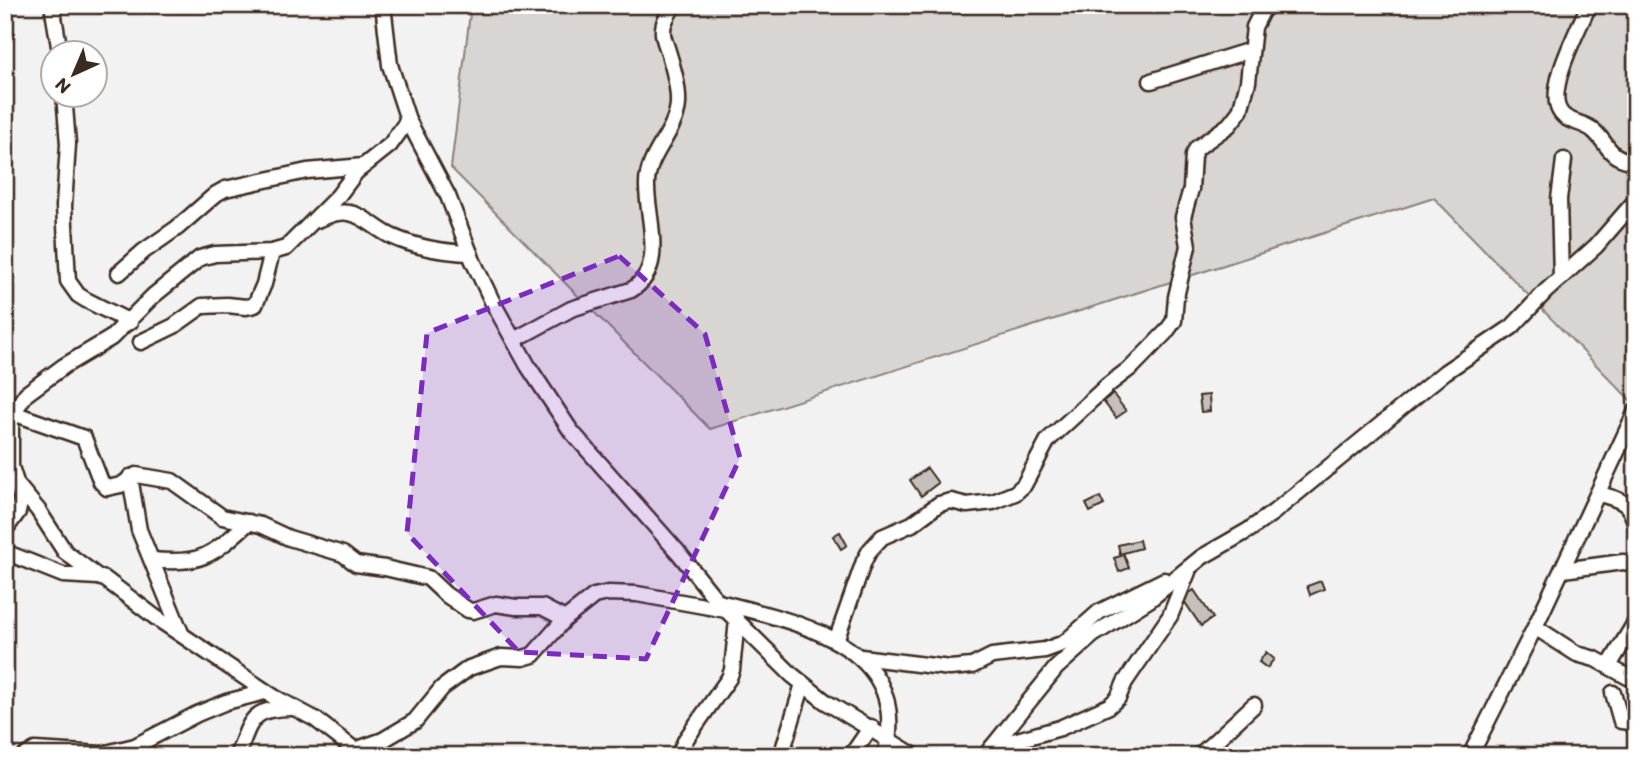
<svg xmlns="http://www.w3.org/2000/svg" width="1641" height="761" font-family="Itim,sans-serif">
<rect width="100%" height="100%" fill="#f3f2f2"/>
<filter id="ink" filterUnits="userSpaceOnUse"><feTurbulence type="fractalNoise" baseFrequency=".0143" numOctaves="2"/><feDisplacementMap in="SourceGraphic" scale="14" xChannelSelector="R" yChannelSelector="G"/><feConvolveMatrix kernelMatrix="1 2 1 2 8 2 1 2 1" color-interpolation-filters="sRGB"/></filter>
<g filter="url(#ink)">
<polygon fill="#d8d5d2" stroke="#8a8078" stroke-width="2" points="471,5 1636,5 1636,406 1434,198 710,429 451,168"/>
<g fill="#c6c0bd" stroke="#3b2a1e" stroke-width="2">
<polygon points="1113,394 1126,411 1116,418 1103,401"/>
<polygon points="1209,395 1210,411 1201,412 1199,396"/>
<polygon points="927,468 938,483 921,496 910,480"/>
<polygon points="1100,497 1104,505 1090,512 1086,504"/>
<polygon points="840,532 847,545 841,549 833,536"/>
<polygon points="1139,540 1141,548 1120,554 1118,545"/>
<polygon points="1124,555 1129,568 1119,572 1114,558"/>
<polygon points="1321,581 1324,589 1310,595 1307,586"/>
<polygon points="1194,590 1213,618 1201,626 1182,598"/>
<polygon points="1266,652 1274,659 1267,668 1259,662"/>
</g>
<g fill="none" stroke-linecap="round" stroke-linejoin="round">
<defs>
<g id="minor">
<polyline points="52,5 60,52"/>
<polyline points="383,5 390,65 408,120 448,196 473,261 492,301 528,366 571,431 678,552 718,602 792,675 826,702 915,756"/>
<path d="M1589,5c-10,23 -45,87 -28,108 7,10 24,9 33,18 17,16 13,27 42,31"/>
<polyline points="1151,81 1251,50"/>
<polyline points="64,94 68,144 64,206 68,281 78,295 86,300 130,322"/>
<path d="M317,220c11,-4 20,-9 32,-7 15,2 28,17 42,23 26,12 51,16 79,17"/>
<polyline points="119,273 144,251 177,228 216,194 225,189 307,171 363,166"/>
<polyline points="1561,278 1559,199 1564,160"/>
<path d="M514,340l57,-31 60,-19c37,-22 15,-73 16,-106 0,-30 29,-51 31,-80 1,-17 -5,-37 -10,-53 -2,-7 -6,-14 -5,-21 0,-9 6,-17 11,-25"/>
<polyline points="141,342 174,326 202,306 227,305 246,307 255,305 264,284 272,252"/>
<polyline points="13,413 84,438 101,482 107,488 121,485 136,475 172,481 222,517 261,525 289,538 343,554 356,564 385,568 428,578 445,594 468,610 473,611 496,604 516,607 542,607 565,619"/>
<polyline points="130,477 139,530 181,633"/>
<polyline points="19,487 38,510 65,552 97,576"/>
<path d="M1599,494c23,6 31,8 37,32"/>
<polyline points="5,530 18,512 21,498 11,467 11,422 13,413 26,394 64,366 111,338 153,296 200,258 215,254 272,252 286,248 338,196 356,172 390,145 408,120"/>
<polyline points="5,552 63,575 98,577 105,579 155,617 274,697 315,719 355,750 369,756"/>
<path d="M152,560c51,5 60,-5 97,-38"/>
<polyline points="1563,570 1623,562 1636,564"/>
<path d="M719,602c81,21 194,43 166,154"/>
<polyline points="1535,627 1577,654 1595,659 1628,677"/>
<polyline points="836,641 864,561 870,550 882,537 912,524 939,504 951,501 967,505 993,502 1015,493 1024,485 1048,440 1108,385 1133,366 1166,332 1174,321 1176,297 1188,246 1183,217 1191,189 1193,155 1197,148 1229,125 1240,111 1248,82 1254,27 1262,11 1269,5"/>
<polyline points="861,657 950,668 972,666 992,656 1045,650 1064,643 1099,612 1164,580"/>
<polyline points="1609,666 1636,621"/>
<polyline points="1613,693 1621,721 1631,722 1636,730"/>
<polyline points="992,747 1060,728 1109,706 1118,698 1125,682 1170,616 1188,572"/>
<polyline points="355,750 383,740 415,721 442,688 469,668 501,657 523,658 533,655 565,619 594,596 608,593 637,594 726,610"/>
<polyline points="25,756 35,750 102,754 135,746 197,714 226,702 265,692"/>
<path d="M237,756c14,-35 13,-48 55,-48"/>
<polyline points="678,756 686,739 729,678 732,670 737,620"/>
<polyline points="781,756 803,684"/>
<polyline points="851,756 871,727"/>
<polyline points="985,756 1056,668 1093,635 1149,600 1202,557 1249,530 1274,512 1445,372 1512,327 1546,291 1596,246 1636,200"/>
<polyline points="1199,756 1254,705"/>
<polyline points="1470,756 1535,627 1636,411"/>
</g>
</defs>
<use href="#minor" stroke="#3b2a1e" stroke-width="19"/>
<use href="#minor" stroke="#fff" stroke-width="14"/>
</g>
</g>
<path fill="#7b2cbf" fill-opacity="0.2" stroke="#7b2cbf" stroke-width="5" stroke-dasharray="14 9" stroke-linejoin="round" d="M619,256l86,78 35,124 -94,201 -127,-7 -112,-119 20,-200z"/>
<rect width="1641" height="761" fill="none" stroke="#fff" stroke-width="28"/>
<rect x="14" y="14" width="1613" height="733" fill="none" stroke="#3b2a1e" stroke-width="2.5" filter="url(#ink)"/>
<g transform="translate(74 74) rotate(224)"><circle r="33" fill="#ffffff" stroke="#b1aaa5" stroke-width="2"/>
<path d="M0-5L12 26L0 18L-12 26Z" fill="#3b2a1e"/>
<text y="-10" font-size="19" font-weight="bold" text-anchor="middle" fill="#3b2a1e">N</text>
</g>
</svg>
